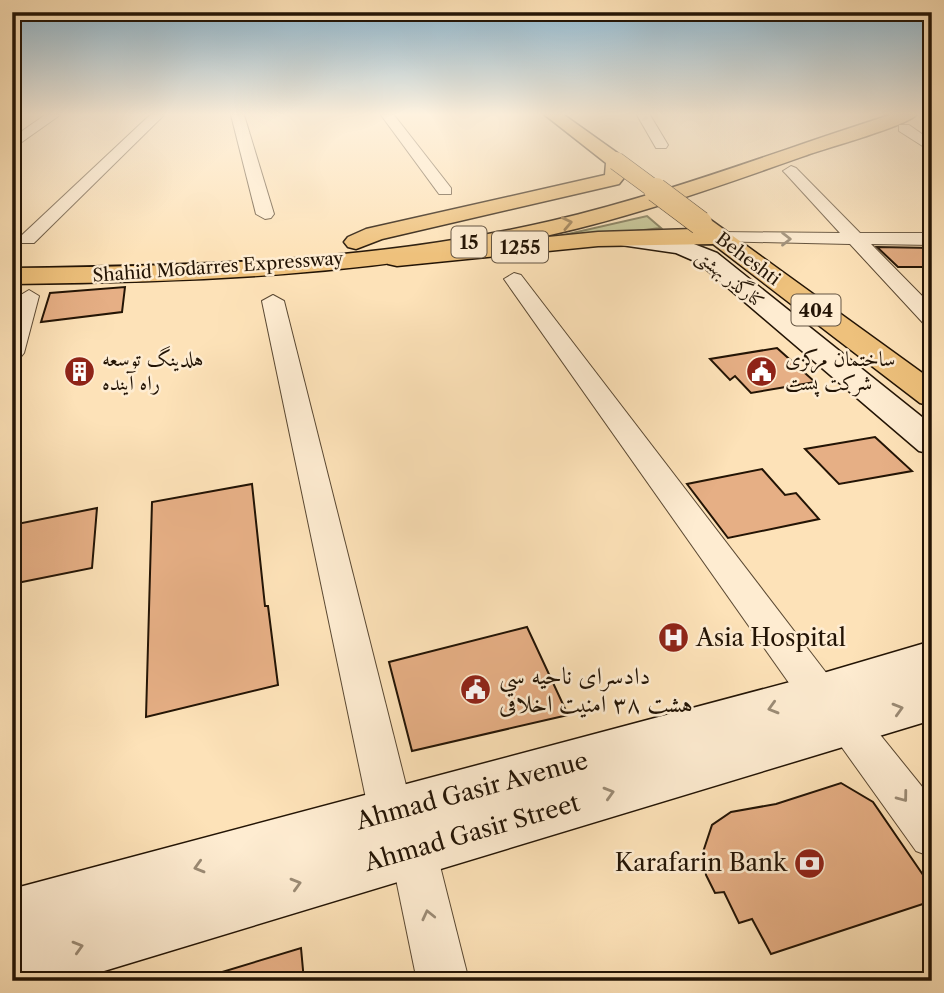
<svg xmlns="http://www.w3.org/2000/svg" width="944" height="993" font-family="'Libre Caslon Text',Amiri,serif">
<rect width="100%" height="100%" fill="#fde2b8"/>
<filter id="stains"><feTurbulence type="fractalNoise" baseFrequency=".00286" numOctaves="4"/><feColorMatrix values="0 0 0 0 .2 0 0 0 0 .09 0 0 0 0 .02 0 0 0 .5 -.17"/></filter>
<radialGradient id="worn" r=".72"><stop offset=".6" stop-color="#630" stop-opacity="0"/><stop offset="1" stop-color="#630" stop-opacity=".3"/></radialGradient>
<polygon fill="#bec390" stroke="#706c4a" stroke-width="2" points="647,216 661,228 531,243 533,242"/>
<g fill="#e6af85" stroke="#231405" stroke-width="2">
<polygon points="877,247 932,248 932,267 898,267"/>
<polygon points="125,287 122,312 41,322 50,293"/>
<polygon points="777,348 815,382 751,393 735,376 730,380 710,359"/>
<polygon points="875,437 912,471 839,484 805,449"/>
<polygon points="762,469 785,495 796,493 819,519 728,538 687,484"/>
<polygon points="252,484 265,606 268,606 278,685 146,717 152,502"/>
<polygon points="97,508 92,568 12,584 12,525"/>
<polygon points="527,627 568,715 412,751 389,662"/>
<polygon points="841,783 873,802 932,888 932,901 771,954 752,919 739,923 724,892 715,893 706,875 703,852 712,825 731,812 776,804"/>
<polygon points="301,948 304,981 210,981 209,976"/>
</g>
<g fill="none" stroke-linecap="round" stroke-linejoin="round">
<defs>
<g id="street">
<polygon points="45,115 60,115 12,149 12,138"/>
<polygon points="150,115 164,115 34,243 22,243 19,239 22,235"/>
<polygon points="231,115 244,115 274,214 271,218 265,219 256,214"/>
<polygon points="381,115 394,115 451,188 451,194 439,194"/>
<polygon points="637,115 650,115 668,145 666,148 656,148"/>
<polygon points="899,125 909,125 932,141 932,152 899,131"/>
<polygon points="791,166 796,168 860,233 932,233 932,245 871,244 932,306 932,326 924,324 850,244 712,241 709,237 718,232 840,233 786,174 783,171"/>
<polygon points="514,273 521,275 834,683 839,695 834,707 820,711 806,707 504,279"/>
<polygon points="29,290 39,296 24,353 20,358 12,360 12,316 19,296"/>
<polygon points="273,295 284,301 413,813 406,828 391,834 376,828 369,813 262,301"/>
<polygon points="847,706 861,711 932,799 932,857 916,851 833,735 827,723 833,711"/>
<polygon points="413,827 429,834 436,850 469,981 417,981 390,850 397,834"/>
</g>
<g id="secondary">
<polygon points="622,232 681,239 717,253 932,425 932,454 919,451 699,263 676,253 614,244 610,239 614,234"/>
<polygon points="932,641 932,720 71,981 12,981 12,889 820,674"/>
</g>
<g id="primary">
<polygon points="545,115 564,115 623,157 627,174 619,184 382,239 356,249 348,247 344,242 348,237 366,229 605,175 606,163"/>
<polygon points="700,216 708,218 932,380 932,406 920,403 713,244 598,246 397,266 388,264 385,259 388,254 397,252 598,232 694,229 689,223"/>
</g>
<path id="highway" d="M890,115h26c-10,11 -89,33 -109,40 -85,30 -169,60 -257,80 -176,41 -358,47 -538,49v-16c180,-2 363,-6 539,-47 116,-27 226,-70 339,-106z"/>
</defs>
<use href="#street" stroke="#5a4832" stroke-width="2"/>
<use href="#secondary" stroke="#231405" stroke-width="3"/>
<use href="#primary" stroke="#231405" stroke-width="3"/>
<use href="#highway" stroke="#231405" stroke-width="3"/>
<use href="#street" fill="#feecd1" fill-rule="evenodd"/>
<use href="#secondary" fill="#feecd1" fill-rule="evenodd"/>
<use href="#primary" fill="#eec17c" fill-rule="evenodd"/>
<use href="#highway" fill="#eec17c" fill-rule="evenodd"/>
<defs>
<polyline id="primary-bridge-far1" points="616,161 658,192"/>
<polyline id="primary-bridge" points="656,190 700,223"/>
</defs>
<use href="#primary-bridge-far1" stroke="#231405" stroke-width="19" stroke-linecap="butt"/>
<use href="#primary-bridge" stroke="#231405" stroke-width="25" stroke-linecap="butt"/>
<use href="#primary-bridge-far1" stroke="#eec17c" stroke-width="18"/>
<use href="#primary-bridge" stroke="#eec17c" stroke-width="24"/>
</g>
<defs><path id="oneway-chevron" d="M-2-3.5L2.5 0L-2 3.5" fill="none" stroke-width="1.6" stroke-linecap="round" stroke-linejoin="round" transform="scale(1.75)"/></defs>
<use stroke="#937346" href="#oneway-chevron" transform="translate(567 223) rotate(-12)"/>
<g stroke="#9b8b75">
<use href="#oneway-chevron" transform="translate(786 239)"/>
<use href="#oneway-chevron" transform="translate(773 708) rotate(164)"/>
<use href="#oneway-chevron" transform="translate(898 709) rotate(-16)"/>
<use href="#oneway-chevron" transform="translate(609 793) rotate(-16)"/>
<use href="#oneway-chevron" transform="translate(903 797) rotate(53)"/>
<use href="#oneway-chevron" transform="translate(199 867) rotate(164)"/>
<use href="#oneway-chevron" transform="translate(296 884) rotate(-16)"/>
<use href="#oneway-chevron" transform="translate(428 915) rotate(-103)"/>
<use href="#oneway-chevron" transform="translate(78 947) rotate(-16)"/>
</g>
<linearGradient id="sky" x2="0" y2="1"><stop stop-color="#8bb8d4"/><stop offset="0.45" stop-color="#fef2df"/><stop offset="1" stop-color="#fef2df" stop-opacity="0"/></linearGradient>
<rect width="944" height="254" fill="url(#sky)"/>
<defs>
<symbol id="building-disc" viewBox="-11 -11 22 22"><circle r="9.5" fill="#8f2418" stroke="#feecd1"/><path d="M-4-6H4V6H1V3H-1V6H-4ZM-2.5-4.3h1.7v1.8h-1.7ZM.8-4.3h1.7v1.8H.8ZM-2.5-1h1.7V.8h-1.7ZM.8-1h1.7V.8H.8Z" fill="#fff"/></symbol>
<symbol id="civic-disc" viewBox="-11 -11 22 22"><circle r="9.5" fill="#8f2418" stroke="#feecd1"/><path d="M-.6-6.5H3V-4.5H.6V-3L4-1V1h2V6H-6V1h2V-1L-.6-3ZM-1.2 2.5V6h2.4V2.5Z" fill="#fff"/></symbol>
<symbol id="hospital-disc" viewBox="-11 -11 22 22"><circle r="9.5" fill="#8f2418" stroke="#feecd1"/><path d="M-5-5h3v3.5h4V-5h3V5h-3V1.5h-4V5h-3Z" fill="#fff"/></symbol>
<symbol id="bank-disc" viewBox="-11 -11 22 22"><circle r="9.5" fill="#8f2418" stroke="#feecd1"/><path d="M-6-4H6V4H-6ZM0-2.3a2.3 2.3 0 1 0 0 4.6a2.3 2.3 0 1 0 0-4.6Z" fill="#fff"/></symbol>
</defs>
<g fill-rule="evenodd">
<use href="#building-disc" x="62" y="354" width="35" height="35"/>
<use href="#civic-disc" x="744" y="354" width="35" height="35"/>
<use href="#hospital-disc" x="656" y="620" width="35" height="35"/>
<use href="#civic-disc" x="458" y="672" width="35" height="35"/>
<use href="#bank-disc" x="792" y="846" width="35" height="35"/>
</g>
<g text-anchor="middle" stroke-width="5" stroke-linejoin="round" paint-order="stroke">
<g font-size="18" fill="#231405" stroke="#feecd1">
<text transform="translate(748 259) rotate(37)" y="6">Beheshti</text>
<text transform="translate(218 267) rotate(-4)" y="6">Shahid Modarres Expressway</text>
<text transform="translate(730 279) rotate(38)" y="6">کنارگذر بهشتی</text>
</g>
<g fill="#feecd1" stroke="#655542" stroke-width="2">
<rect x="451.5" y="226.5" width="35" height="31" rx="5"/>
<rect x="492" y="231.5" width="56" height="31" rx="5"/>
<rect x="791.5" y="294.5" width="49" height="31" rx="5"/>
</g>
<g font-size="19" font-weight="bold" fill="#231405">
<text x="469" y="249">15</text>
<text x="520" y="254">1255</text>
<text x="816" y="317">404</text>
</g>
<g font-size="21" fill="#231405" stroke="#feecd1" text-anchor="start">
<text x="102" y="366">هلدینگ توسعه<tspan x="102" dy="24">راه آینده</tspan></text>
<text x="785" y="366">ساختمان مرکزی<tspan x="785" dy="24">شرکت پست</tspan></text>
</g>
<g font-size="24" fill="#231405" stroke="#feecd1" text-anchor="start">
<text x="696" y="646">Asia Hospital</text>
<text x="499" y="684">دادسرای ناحیه سی<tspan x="499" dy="28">هشت ۳۸ امنیت اخلاقی</tspan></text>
<text x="787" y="871" text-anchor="end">Karafarin Bank</text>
</g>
<g font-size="24" fill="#231405" stroke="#feecd1">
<text transform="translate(472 791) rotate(-15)" y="8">Ahmad Gasir Avenue</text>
<text transform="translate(472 833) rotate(-16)" y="8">Ahmad Gasir Street</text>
</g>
</g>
<rect width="944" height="993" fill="none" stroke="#fde2b8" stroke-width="42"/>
<rect x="14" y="14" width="916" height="965" fill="none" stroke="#231405" stroke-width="3.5"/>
<rect x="21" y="21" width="902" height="951" fill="none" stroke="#231405" stroke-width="2"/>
<rect width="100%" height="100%" filter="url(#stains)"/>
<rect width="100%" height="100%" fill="url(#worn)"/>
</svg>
